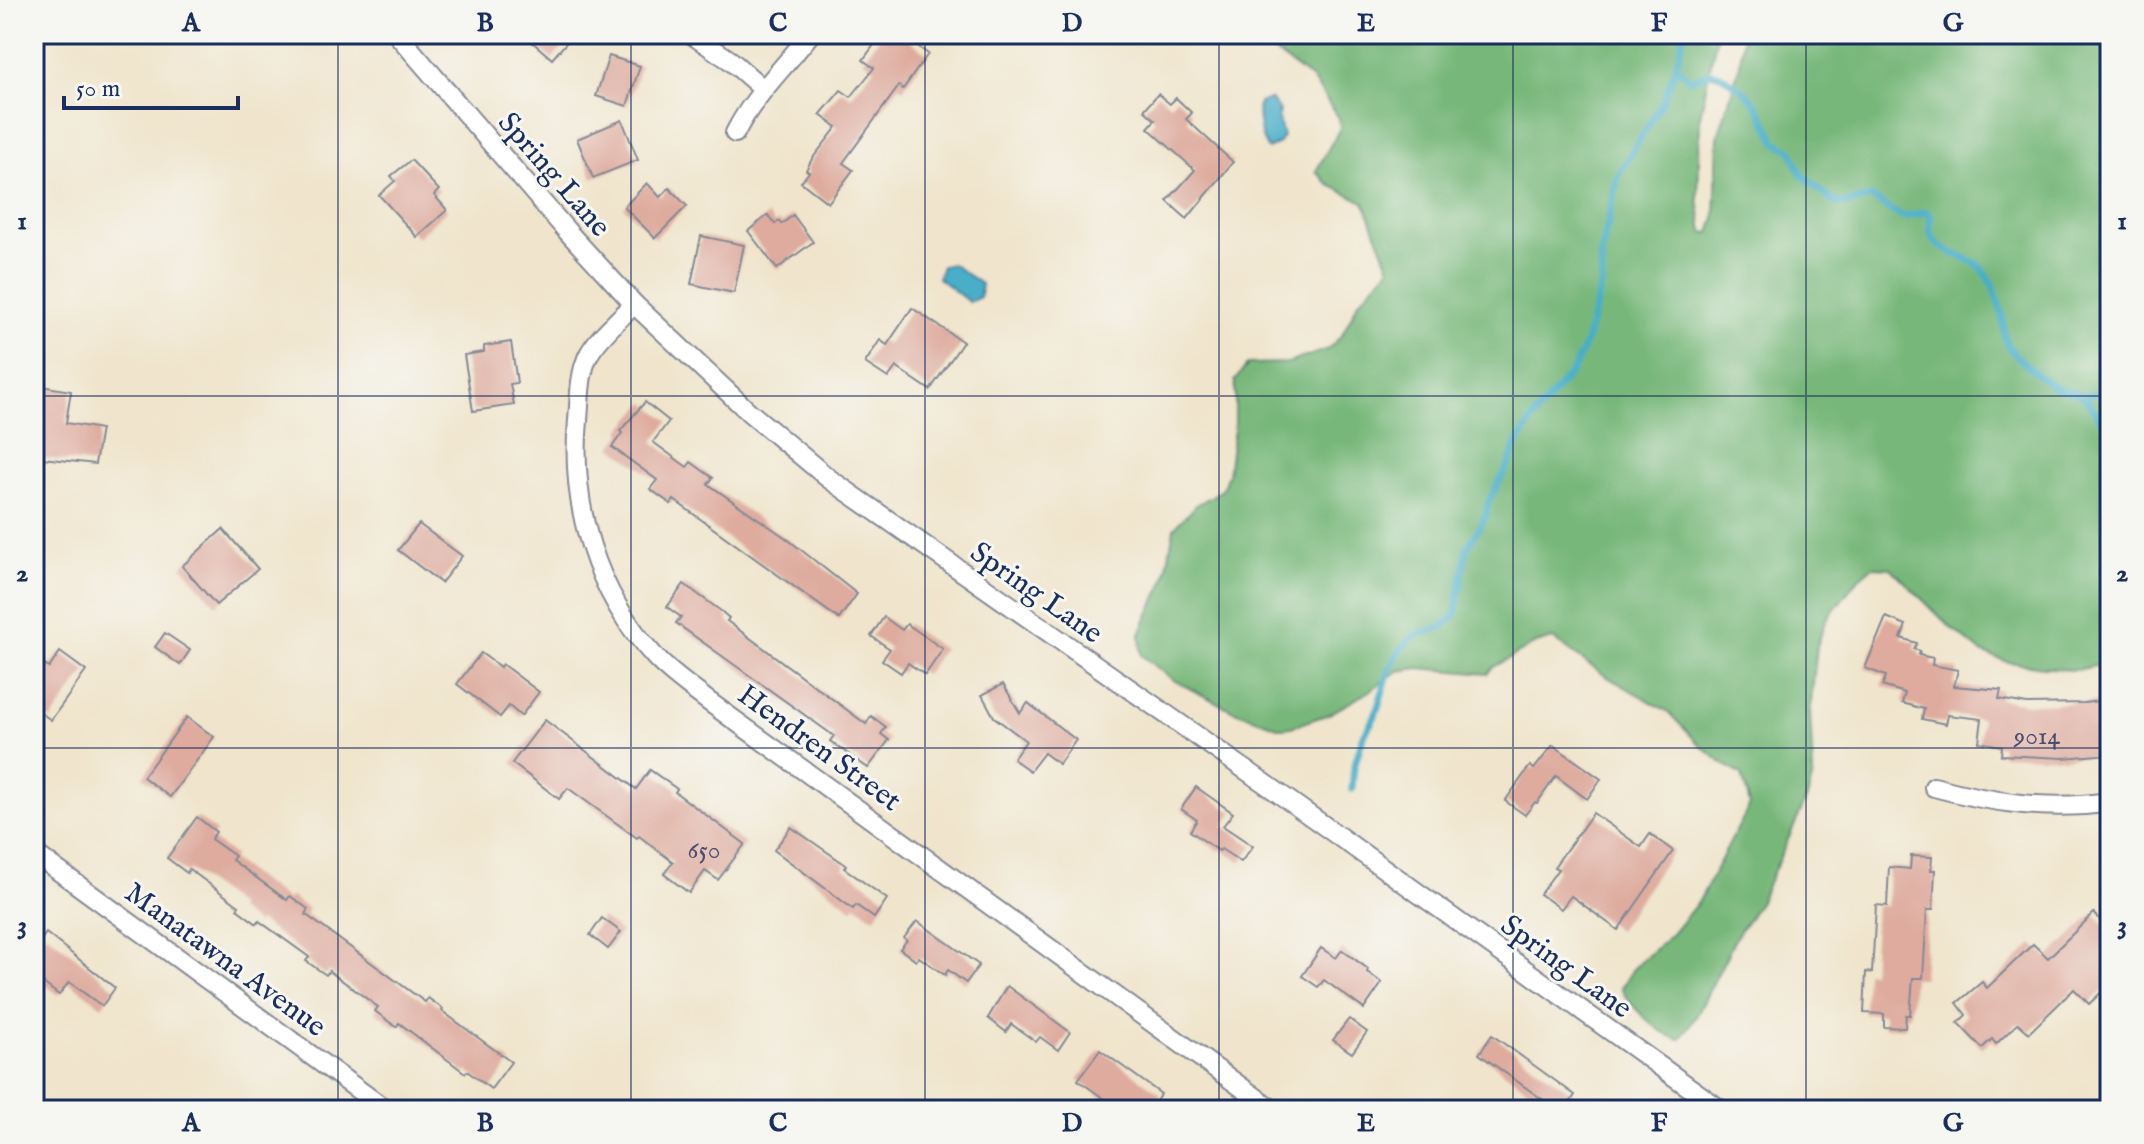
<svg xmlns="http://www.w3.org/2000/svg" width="2144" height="1144" font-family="'IM FELL English',serif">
<rect width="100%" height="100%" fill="#f6f6f2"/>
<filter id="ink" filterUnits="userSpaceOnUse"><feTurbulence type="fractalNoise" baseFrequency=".0125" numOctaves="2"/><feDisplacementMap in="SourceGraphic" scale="16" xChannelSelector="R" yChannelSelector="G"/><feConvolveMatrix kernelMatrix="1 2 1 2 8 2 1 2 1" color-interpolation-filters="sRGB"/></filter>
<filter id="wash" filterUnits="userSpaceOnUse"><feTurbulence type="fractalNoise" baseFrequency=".006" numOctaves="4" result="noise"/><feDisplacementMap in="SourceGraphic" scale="32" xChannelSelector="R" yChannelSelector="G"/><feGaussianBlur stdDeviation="1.8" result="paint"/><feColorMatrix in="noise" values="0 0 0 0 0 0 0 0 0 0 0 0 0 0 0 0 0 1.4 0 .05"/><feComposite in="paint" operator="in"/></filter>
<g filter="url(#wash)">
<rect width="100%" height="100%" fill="#f0e5cc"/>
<path fill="#77b779" stroke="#49736c" stroke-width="2" d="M1249,34h468l-17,82 -2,83 5,33 7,1 5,-15 3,-81 22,-73 3,-30h367v629l-34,7 -19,-1 -49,-7 -27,-10 -31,-25 -59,-59 -19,-1 -14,12 -32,41 -9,26 -7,66 3,63 -6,23 -47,103 -24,36 -39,78 -17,24c-19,-2 -51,-34 -59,-51l12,-19 40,-36 26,-32 51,-96 -8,-30 -17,-10 -24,-19 -34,-35 -63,-36 -51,-36 -18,5 -43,24 -5,6 -68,-6 -21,3 -33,23 -36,20 -38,13 -11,1 -48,-18 -59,-30 -32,-25 -1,-21 25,-55 9,-51 21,-22 27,-16 6,-16 7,-52v-42l13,-16 40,-1 40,-14 14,-14 17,-34 31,-33 -26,-66 -35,-17 -13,-14 24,-43 -1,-10 -27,-39z"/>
<g fill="#48aec7" stroke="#326e92" stroke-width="2">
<path d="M1270,99l9,10 -1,8 5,19 -4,7 -11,6c-8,-8 -11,-34 -9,-46z"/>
<polygon points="952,264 981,284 980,297 969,302 938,278 942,266"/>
</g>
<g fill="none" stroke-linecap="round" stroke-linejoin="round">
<g stroke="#48aec7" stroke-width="7">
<path d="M1684,34l-8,33 15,13c6,-2 12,-6 18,-7 10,-1 16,5 23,10 25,14 32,34 44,59l16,9 8,22 34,29 13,2 24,-7 24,16 10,4 21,-5 5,5c-8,35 28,34 47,48 12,9 21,35 24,50 2,12 0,25 9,35 8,9 39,37 49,39 8,3 16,2 24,7l26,37"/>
<polyline points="2084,396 2110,390"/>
<polyline points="1352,789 1354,767 1363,737 1375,716 1390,668 1401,649 1413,636 1442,627 1455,616 1467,548 1486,516 1488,502 1509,464 1516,445 1534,417 1573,370 1586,342 1602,283 1601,255 1618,175 1663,101 1676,67"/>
</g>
</g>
<g id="blocks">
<g fill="#deab9e">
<polygon points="523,34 574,34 552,59"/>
<polygon points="882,34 901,34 928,54 903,89 899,86 843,163 853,170 828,203 801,182 809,172 806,170 812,159 837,127 820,115 841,90 851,97 874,68 863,60"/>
<polygon points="609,56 640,66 627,106 596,96"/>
<polygon points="1158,94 1170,104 1176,98 1192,113 1186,119 1233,162 1187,219 1167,201 1195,170 1148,128 1155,120 1144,110"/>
<polygon points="622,120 638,160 593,178 577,139"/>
<polygon points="411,160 439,190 434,195 447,210 417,237 379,195 395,181 391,176"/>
<polygon points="647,183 660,197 669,188 687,206 655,238 624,207"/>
<polygon points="768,215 775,224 779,221 782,224 793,215 813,242 777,269 748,231"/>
<polygon points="701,236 744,245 734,293 691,284"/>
<polygon points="912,308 963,342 930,390 896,367 888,378 865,363 880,340 887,345"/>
<polygon points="511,342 517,383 510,384 514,405 473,411 464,355 484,352 484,346"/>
<polygon points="41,386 71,391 66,423 101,429 95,464 34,457 34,389 40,390"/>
<polygon points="645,402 669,421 653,442 687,467 691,462 713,478 708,484 786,538 857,594 839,619 674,500 671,504 650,489 657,480 612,447 622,433 620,431"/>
<polygon points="419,524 462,556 441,583 398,550"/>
<polygon points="223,529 258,569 216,605 182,566"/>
<polygon points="684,584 721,611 729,618 727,621 866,724 871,716 886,727 881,734 889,740 868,768 830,741 834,736 676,623 681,617 667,607"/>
<polygon points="884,617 902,630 907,624 943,649 925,675 908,663 901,673 882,660 890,649 871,636"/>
<polygon points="1886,617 1906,625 1901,638 1917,643 1914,649 1920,651 1919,655 1933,658 1932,665 1958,670 1954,686 2001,690 1999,699 2027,704 2084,703 2108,700 2110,754 2063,758 2001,755 2002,746 1979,742 1982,719 1948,715 1946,724 1922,719 1924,709 1902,703 1905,693 1882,686 1886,676 1865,668"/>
<polygon points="165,633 190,650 180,665 155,647"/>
<polygon points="60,652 86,671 51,720 34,708 34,657 49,668"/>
<polygon points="481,653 500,667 502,664 539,692 521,716 509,706 500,717 457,684"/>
<polygon points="1003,684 1020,713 1028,703 1076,740 1059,764 1044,753 1030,771 1013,759 1026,741 994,717 982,695"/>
<polygon points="187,717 214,737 170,797 143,777"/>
<polygon points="545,720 636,789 650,770 677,789 675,792 745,844 718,880 705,871 689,893 664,874 673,862 639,836 637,838 568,788 559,799 512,763"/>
<polygon points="1553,745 1601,779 1587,799 1556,776 1537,803 1535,802 1525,815 1505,801 1530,766 1534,769"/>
<polygon points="1196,787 1233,813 1223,826 1253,846 1241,862 1221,849 1219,851 1190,831 1197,820 1181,809"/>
<polygon points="1593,813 1641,847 1650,834 1673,851 1618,930 1571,896 1561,909 1540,894 1558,869 1554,867"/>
<polygon points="197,817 216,832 211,839 235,856 232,860 287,900 290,896 308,909 305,914 425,1002 428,998 443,1009 442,1011 511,1062 491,1089 467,1071 465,1073 399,1023 396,1027 375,1011 378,1007 329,971 326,975 306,961 309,957 259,921 257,924 237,909 239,906 189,869 187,873 167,858"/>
<polygon points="791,827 846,865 844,868 887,899 874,918 856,905 853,909 774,850"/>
<polygon points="1911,856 1932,857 1931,870 1935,870 1933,910 1927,910 1923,978 1913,978 1910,1015 1906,1015 1905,1028 1884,1027 1884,1014 1864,1013 1866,972 1872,973 1876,905 1887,906 1889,867 1910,869"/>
<polygon points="2094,913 2110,931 2110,984 2089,1004 2074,989 2029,1033 2018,1023 1996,1044 1992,1039 1982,1048 1958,1023 1966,1015 1957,1003 1982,982 1987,988 2033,944 2048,958"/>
<polygon points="602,918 621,932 608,949 590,935"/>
<polygon points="917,921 979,965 966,983 948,970 945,975 919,957 916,961 900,949 907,940 904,938"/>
<polygon points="46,933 115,988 102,1006 69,982 59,995 34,976 34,950"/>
<polygon points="1321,948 1336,958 1342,950 1368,969 1367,972 1382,983 1364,1009 1324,980 1318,987 1302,976"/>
<polygon points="1007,986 1070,1032 1058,1050 1040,1037 1036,1042 1011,1024 1006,1032 988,1018"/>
<polygon points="1349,1019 1367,1032 1352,1053 1333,1040"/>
<polygon points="1492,1035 1575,1095 1565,1110 1557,1110 1479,1054"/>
<polygon points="1100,1050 1161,1094 1149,1110 1120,1110 1078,1080"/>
</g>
</g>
</g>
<g filter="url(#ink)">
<use href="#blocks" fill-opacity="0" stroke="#868a95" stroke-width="2"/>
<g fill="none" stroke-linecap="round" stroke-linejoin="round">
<defs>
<g id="street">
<polyline points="397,34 567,231 634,304 749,412 828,478 1263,782 1721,1110"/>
<polyline points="691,34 731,61 763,89"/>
<path d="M735,133c19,-38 50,-66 75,-99"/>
<path d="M634,304c-15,16 -34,31 -45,50 -10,20 -9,44 -11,66 -8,87 18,173 78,238 15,16 34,29 52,43l565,409"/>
<path d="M1934,787c59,16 115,24 176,15"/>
<polyline points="34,853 386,1110"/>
</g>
</defs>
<use href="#street" stroke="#868a95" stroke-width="22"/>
<use href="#street" stroke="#fff" stroke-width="18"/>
</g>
</g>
<path fill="none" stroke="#1b2f5e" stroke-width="2" stroke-opacity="0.55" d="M338,34v1076M631,34v1076M925,34v1076M1219,34v1076M1513,34v1076M1806,34v1076M34,396h2076M34,748h2076"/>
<g text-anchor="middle" stroke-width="6" stroke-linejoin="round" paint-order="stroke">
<g font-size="26" fill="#4c4e6e">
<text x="2037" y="744">9014</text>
<text x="704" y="858">650</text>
</g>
<g font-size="30" fill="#1b2f5e" stroke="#f6f6f2">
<text transform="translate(555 174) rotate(49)" y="10">Spring Lane</text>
<text transform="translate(1037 592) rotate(35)" y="10">Spring Lane</text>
<text transform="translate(820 747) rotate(36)" y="10">Hendren Street</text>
<text transform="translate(226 959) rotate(36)" y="10">Manatawna Avenue</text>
<text transform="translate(1567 966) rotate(36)" y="10">Spring Lane</text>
</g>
</g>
<rect width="2144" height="1144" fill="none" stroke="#f6f6f2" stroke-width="88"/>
<path d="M64 96v12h174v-12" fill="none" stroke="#1b2f5e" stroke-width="4"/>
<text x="76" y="96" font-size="24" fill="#1b2f5e" stroke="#f6f6f2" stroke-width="6" paint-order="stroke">50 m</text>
<rect x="44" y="44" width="2056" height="1056" fill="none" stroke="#1b2f5e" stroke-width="3"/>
<g font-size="26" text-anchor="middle" font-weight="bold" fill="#1b2f5e">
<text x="191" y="31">A</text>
<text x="485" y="31">B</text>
<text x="778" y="31">C</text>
<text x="1072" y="31">D</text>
<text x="1366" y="31">E</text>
<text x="1659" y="31">F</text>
<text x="1953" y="31">G</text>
<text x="22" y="229">1</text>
<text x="2122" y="229">1</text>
<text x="22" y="581">2</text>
<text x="2122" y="581">2</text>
<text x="22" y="933">3</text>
<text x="2122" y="933">3</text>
<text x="191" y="1131">A</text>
<text x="485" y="1131">B</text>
<text x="778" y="1131">C</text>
<text x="1072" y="1131">D</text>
<text x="1366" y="1131">E</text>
<text x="1659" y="1131">F</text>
<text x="1953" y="1131">G</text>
</g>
</svg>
